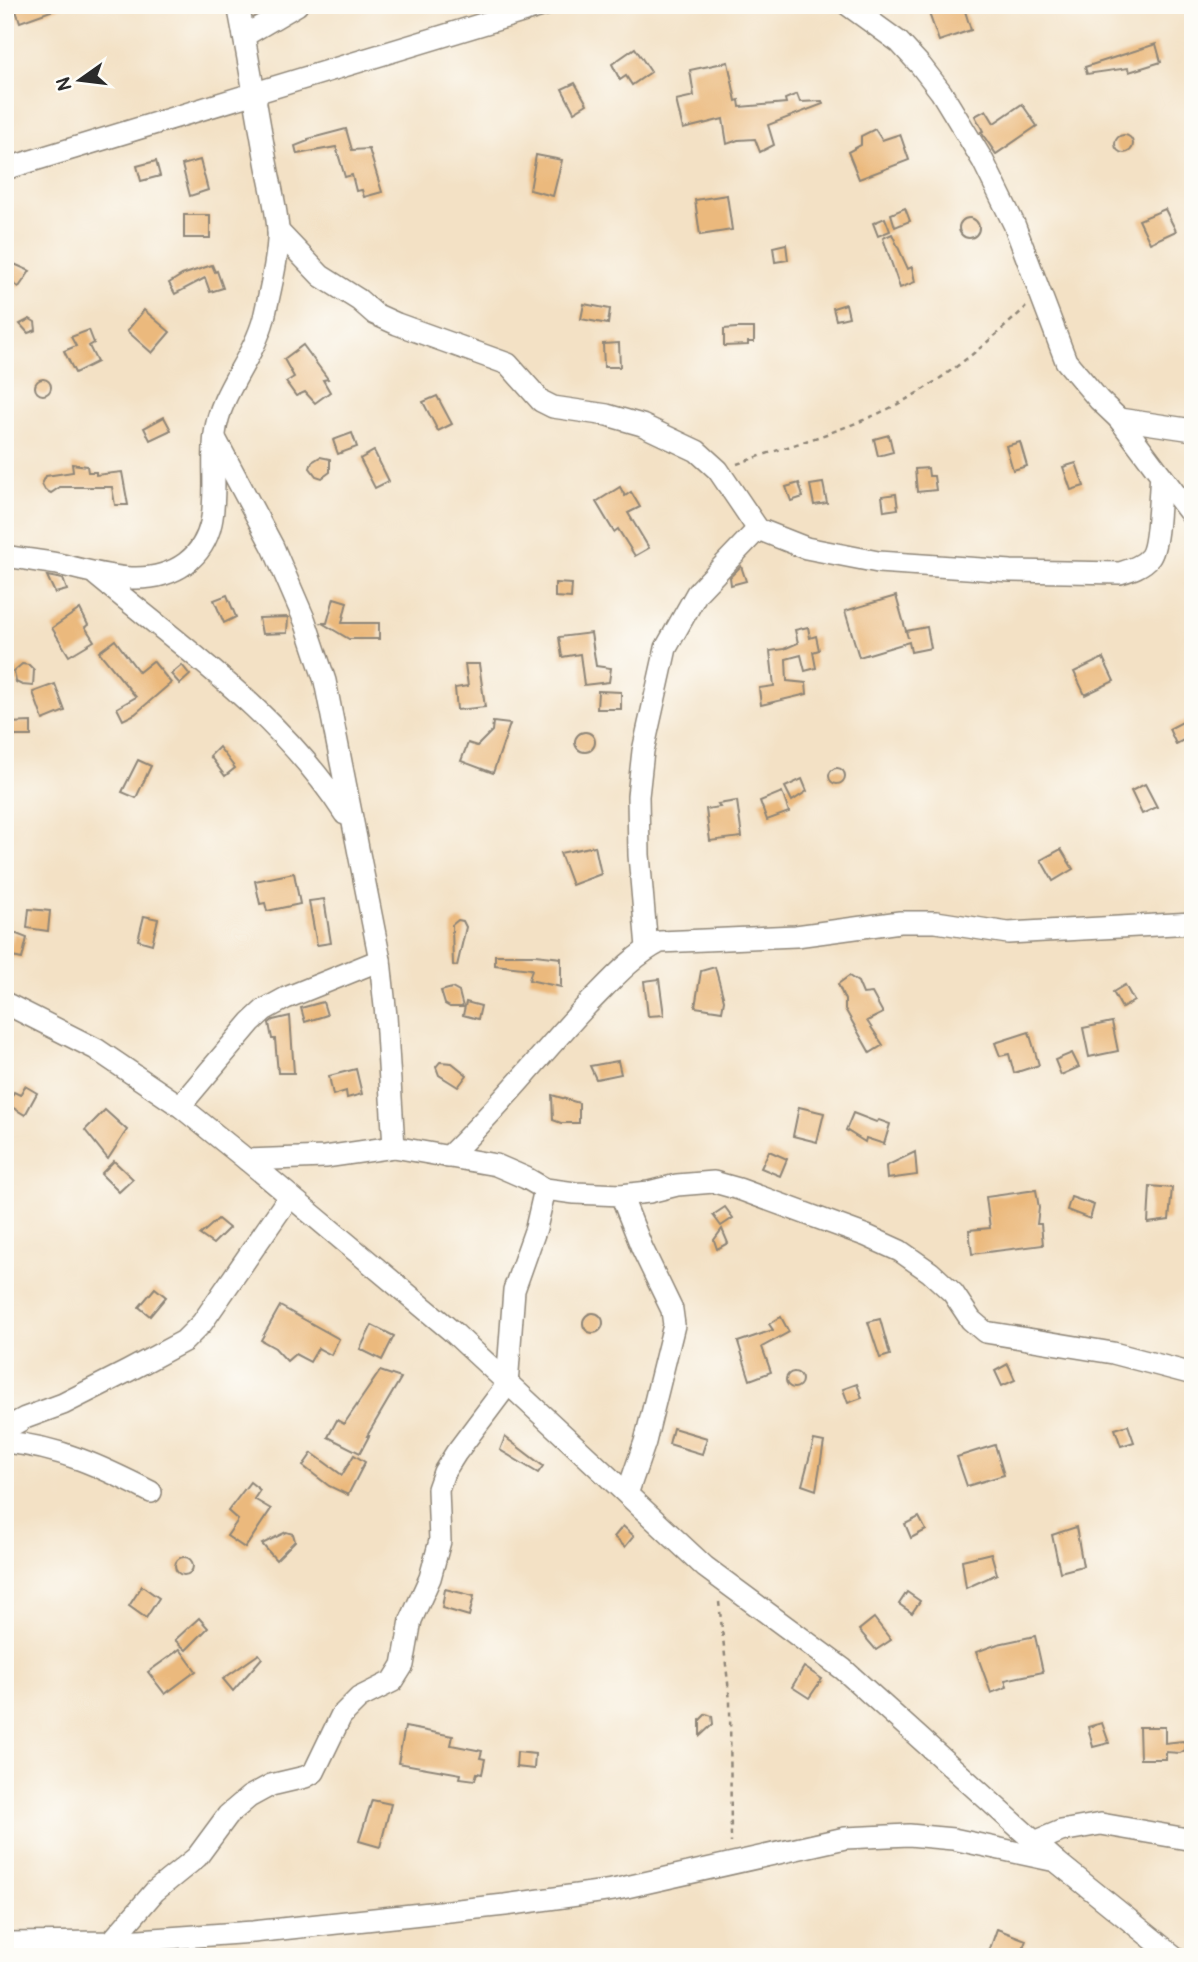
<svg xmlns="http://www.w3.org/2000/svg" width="1198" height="1962" font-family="Pangolin,sans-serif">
<rect width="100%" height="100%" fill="#fdfcf7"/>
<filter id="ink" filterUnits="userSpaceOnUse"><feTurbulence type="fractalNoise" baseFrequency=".0143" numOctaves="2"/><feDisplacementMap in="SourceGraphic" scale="14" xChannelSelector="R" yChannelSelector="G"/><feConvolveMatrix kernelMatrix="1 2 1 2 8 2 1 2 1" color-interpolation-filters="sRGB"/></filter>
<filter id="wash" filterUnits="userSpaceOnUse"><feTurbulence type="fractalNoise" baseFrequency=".00686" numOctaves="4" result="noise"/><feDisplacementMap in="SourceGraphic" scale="28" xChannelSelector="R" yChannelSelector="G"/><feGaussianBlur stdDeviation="1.57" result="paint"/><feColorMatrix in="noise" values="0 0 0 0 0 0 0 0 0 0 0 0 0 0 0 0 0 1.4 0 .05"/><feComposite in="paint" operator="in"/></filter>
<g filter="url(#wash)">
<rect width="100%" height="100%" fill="#f3e1c5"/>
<g id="blocks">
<g fill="#ebb97d">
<polygon points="14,5 62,5 62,7 20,22"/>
<polygon points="926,5 963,5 971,30 939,41"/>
<polygon points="1156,44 1161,62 1129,72 1128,68 1087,74 1085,67"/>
<polygon points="635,48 651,72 632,85 626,76 620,80 612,64"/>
<polygon points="728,62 736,101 739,100 740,107 786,103 785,99 797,94 800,102 822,101 823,104 768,125 774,145 760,152 755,139 738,140 727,144 723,119 683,129 676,100 694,96 690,70"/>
<polygon points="575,83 587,104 574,112 562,89"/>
<polygon points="1022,104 1037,126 996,154 981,132 983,131 975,116 986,110 994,123"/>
<polygon points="346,129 352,150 369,149 382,192 364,197 362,190 356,191 352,175 345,177 336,147 297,154 295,146 308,141 308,139"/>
<polygon points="875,129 882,140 900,134 909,160 859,179 848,152 861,145 861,136"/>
<circle cx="1124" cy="144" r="9"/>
<polygon points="536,155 562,160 553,196 530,190"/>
<polygon points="200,160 208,190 190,196 182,165"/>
<polygon points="156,161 160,176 141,181 137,166"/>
<polygon points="727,195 732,230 700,235 695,200"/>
<polygon points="905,208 910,221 895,227 891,214"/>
<polygon points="1165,209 1176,231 1150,243 1139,220"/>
<rect x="184" y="215" width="26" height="23"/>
<polygon points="885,218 890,231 878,236 873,223"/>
<circle cx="969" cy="228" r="10"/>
<polygon points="892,234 908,269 912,267 915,282 900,288 883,238"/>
<polygon points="786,244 788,260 775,262 773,247"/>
<polygon points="5,260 30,271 19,287 5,279"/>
<polygon points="212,265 215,272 217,271 223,288 210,292 205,278 175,294 169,283 182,275"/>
<polygon points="584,304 610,309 608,324 581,319"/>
<polygon points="846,304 849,317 836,320 833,308"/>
<polygon points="144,310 170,332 152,353 127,331"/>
<polygon points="30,319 35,322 36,330 28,333 20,324"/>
<polygon points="737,328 754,328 754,342 748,342 748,345 724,346 724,329"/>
<polygon points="89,330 94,343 89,346 97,362 75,373 64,351 76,346 71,337"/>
<polygon points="619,343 620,367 604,367 603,344"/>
<polygon points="303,345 328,379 323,380 330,392 315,403 305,392 296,396 286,382 294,377 284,359"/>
<circle cx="43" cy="387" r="8"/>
<polygon points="437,396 452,424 438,431 423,402"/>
<polygon points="164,417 171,430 150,440 144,428"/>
<polygon points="352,433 357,447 338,454 333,440"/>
<polygon points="889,435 893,452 878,456 874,439"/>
<polygon points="1020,442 1027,466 1013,470 1006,446"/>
<polygon points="374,451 389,481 375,488 360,459"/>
<polygon points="320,457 330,459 330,472 322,478 316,476 310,468 312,462"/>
<polygon points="1076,463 1084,486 1071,490 1063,467"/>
<polygon points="72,464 87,466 88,472 96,472 96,475 122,472 128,505 115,505 112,487 60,487 51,493 45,490 42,484 46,476 73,472"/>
<polygon points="928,468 929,476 934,476 936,490 917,492 915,469"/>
<polygon points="799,483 803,497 791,501 786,487"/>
<polygon points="823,483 827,503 814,505 810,485"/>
<polygon points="620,487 625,496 631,492 640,507 628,513 649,548 635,556 618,529 614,532 596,502"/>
<polygon points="896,494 898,509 884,511 882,496"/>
<polygon points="741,566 746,581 731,585 730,577"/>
<polygon points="47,576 63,579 67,590 55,593"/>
<polygon points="555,583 572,584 571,598 555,597"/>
<polygon points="227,595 236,617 224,623 214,600"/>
<polygon points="896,596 908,638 906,631 927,627 931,648 911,652 909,642 859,657 845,611"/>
<polygon points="334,598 347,602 342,623 379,623 379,639 349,639 322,623 327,623"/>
<polygon points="80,609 88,625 85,627 94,641 69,656 52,628"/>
<polygon points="288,617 287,633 262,634 259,618"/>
<polygon points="808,627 810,638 816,636 819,650 813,652 816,668 805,671 801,655 786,659 787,681 806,683 807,694 761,705 759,688 774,686 770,651 784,649 798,643 795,630"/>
<polygon points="591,633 596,666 611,668 609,682 584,685 580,654 562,657 559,637"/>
<polygon points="115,640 139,672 153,661 171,683 135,714 123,720 117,708 136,697 99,652"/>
<polygon points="1103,658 1114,681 1085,695 1074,672"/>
<polygon points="22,664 29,665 34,670 33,686 22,685 16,682 14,671"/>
<polygon points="465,664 479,664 485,707 457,710 455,688 468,686"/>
<polygon points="182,665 190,675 180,684 171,674"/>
<polygon points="55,684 65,711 43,720 33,692"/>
<polygon points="598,691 621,692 621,709 597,709"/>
<polygon points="1188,719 1193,729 1193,735 1176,744 1169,729"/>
<polygon points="31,722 31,736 10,736 8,723"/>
<polygon points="493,722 510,724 493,773 461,761 468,743 477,746 492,731"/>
<circle cx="585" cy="742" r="10"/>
<polygon points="219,747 235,768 225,776 210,756"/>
<polygon points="138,760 151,766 136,798 122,792"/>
<circle cx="837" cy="776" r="8"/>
<polygon points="802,779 807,791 792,801 785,787"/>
<polygon points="1145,784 1157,807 1142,814 1131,791"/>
<polygon points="782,792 789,812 767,820 760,801"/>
<polygon points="737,801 742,837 710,841 706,809 720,807 718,804"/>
<polygon points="595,846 601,874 572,885 560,853"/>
<polygon points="1061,849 1073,869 1053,881 1041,860"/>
<polygon points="294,873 300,904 267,911 265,903 260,904 255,881"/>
<polygon points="324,899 331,943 317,945 309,901"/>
<polygon points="29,909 50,911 48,931 27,928"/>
<polygon points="144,916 158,919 152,944 138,940"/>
<polygon points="458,920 463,921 466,927 457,966 453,965 452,925"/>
<polygon points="14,933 27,938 22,959 8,956"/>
<polygon points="495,955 535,955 561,958 561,987 529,980 532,969 495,965"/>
<polygon points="715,967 724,1000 722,1011 695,1007 701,971"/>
<polygon points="849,976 858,982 863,994 872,993 883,1013 867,1021 883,1045 870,1053 845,1009 845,1000 838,984"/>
<polygon points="659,979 664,1015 648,1016 644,981"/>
<polygon points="1125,985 1134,1001 1122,1008 1113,992"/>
<polygon points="452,988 459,992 463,1007 450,1007 445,1004 441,991"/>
<polygon points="323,1002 327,1015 305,1022 301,1008"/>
<polygon points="466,1002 481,1006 478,1019 463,1015"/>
<polygon points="290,1016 294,1073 278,1073 275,1039 272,1039 269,1023 273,1020"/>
<polygon points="1112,1022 1118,1051 1089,1057 1083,1028"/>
<polygon points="1029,1032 1039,1065 1014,1073 1009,1054 1000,1056 995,1043"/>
<polygon points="1072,1053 1079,1067 1061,1075 1055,1060"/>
<polygon points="618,1061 621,1074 596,1079 590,1066"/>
<polygon points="440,1062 452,1063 467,1075 458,1087 439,1075 436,1067"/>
<polygon points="356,1069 362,1094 347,1098 346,1091 333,1095 329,1076"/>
<polygon points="25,1086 37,1093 25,1115 7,1104 14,1092 20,1095"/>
<polygon points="552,1095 579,1103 579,1123 561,1123 553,1120"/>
<polygon points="799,1107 824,1113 817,1142 793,1136"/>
<polygon points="105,1110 127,1130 108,1159 85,1130"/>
<polygon points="853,1113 876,1122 879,1120 890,1124 884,1144 866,1138 865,1142 846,1130"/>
<polygon points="769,1151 787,1159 780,1176 761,1168"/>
<polygon points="915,1152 917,1175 887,1179 886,1166"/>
<polygon points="114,1161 133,1179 119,1192 101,1174"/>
<polygon points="1150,1186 1172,1188 1169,1220 1148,1223"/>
<polygon points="1036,1190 1039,1208 1037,1224 1041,1224 1043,1245 972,1254 969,1230 990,1228 986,1197"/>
<polygon points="1071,1197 1094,1205 1090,1219 1067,1210"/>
<polygon points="725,1207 733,1218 721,1226 713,1215"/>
<polygon points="218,1219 229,1228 213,1244 200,1235"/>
<polygon points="722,1229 728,1243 717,1249 714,1240"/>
<polygon points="155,1288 166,1297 150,1316 139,1307"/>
<polygon points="280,1306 339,1339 331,1355 318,1348 310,1362 295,1354 287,1361 275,1348 261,1340"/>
<circle cx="593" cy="1323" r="10"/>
<polygon points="781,1317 789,1332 762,1347 771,1372 750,1380 738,1342 773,1330 769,1324"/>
<polygon points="880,1319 890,1355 880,1358 868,1322"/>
<polygon points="372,1325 394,1336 382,1360 360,1349"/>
<polygon points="1008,1364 1015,1380 1002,1386 995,1371"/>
<polygon points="380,1371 401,1378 367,1436 369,1436 360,1453 328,1437 337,1420 344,1424"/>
<circle cx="794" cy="1380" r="8"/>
<polygon points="857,1384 862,1398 848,1403 843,1389"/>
<polygon points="1128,1425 1134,1442 1121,1446 1115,1429"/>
<polygon points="673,1428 707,1438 702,1454 669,1444"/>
<polygon points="505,1437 543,1466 538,1473 500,1450"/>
<polygon points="814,1440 824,1442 816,1490 802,1485"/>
<polygon points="995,1445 1004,1475 967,1486 957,1457"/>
<polygon points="312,1453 342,1475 354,1455 365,1462 348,1495 329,1486 303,1466"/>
<polygon points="250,1482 260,1490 254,1499 271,1509 245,1548 227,1536 238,1520 228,1511"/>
<polygon points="919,1517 926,1530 911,1538 905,1524"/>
<polygon points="623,1526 634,1536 625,1547 614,1537"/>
<polygon points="1076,1527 1083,1566 1060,1572 1052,1535"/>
<polygon points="286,1532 293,1534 295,1541 276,1560 262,1544"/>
<polygon points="991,1553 997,1574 966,1588 962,1560"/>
<circle cx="184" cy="1566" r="9"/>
<polygon points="142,1586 159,1598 146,1618 129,1606"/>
<polygon points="445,1589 474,1596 469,1616 442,1608"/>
<polygon points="907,1592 920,1601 912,1613 899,1604"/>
<polygon points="199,1618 208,1628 186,1650 175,1640"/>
<polygon points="874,1618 891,1640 876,1650 859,1630"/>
<polygon points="1035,1636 1043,1672 1005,1680 1007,1687 991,1693 976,1652 998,1644"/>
<polygon points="180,1649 196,1671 165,1694 148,1672"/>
<polygon points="259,1654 262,1658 233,1691 223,1679"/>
<polygon points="804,1667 822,1679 809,1698 792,1687"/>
<polygon points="706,1714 712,1716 713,1724 700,1736 700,1720"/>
<polygon points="1102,1723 1109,1743 1093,1747 1088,1727"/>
<polygon points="405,1727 453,1736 451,1745 482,1751 480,1758 485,1759 482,1774 477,1773 475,1780 460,1778 461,1774 398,1763"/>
<polygon points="1139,1727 1165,1727 1165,1743 1183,1741 1186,1745 1185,1750 1180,1753 1166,1752 1166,1759 1140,1759"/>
<polygon points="517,1752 535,1754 534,1769 516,1767"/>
<polygon points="372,1800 391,1804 380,1847 359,1841"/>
<polygon points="997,1929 1026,1940 1020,1957 987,1957"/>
</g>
</g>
</g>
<g filter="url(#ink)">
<use href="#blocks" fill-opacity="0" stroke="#8f8678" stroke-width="2"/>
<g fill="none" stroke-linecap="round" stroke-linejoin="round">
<defs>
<g id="minor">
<polyline points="244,36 297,5"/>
<polyline points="5,169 545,5"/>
<path d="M278,231l43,45 38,24 16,14 22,10 111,40 33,37 12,6 54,8 35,10 55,26 21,19 40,59 48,19 72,14 133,9 109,2c10,-3 23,-7 30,-16 9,-12 9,-65 11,-82l-42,-56 -20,-19 -33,-39 -52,-137 -31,-63 -42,-69 -20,-26 -22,-24 -51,-37"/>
<polyline points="1119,419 1193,430"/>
<polyline points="216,440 273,547 305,621 325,681 380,960 386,1016 394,1147"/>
<polyline points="1161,475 1193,517"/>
<path d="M5,556c18,3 35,5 53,8 40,9 90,27 128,-1 41,-31 23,-85 29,-129 5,-43 38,-74 49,-116 5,-22 16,-67 14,-89 -2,-24 -9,-49 -13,-73 -9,-50 -17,-101 -27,-151"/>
<path d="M96,575c88,73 186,141 249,239"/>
<polyline points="647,948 639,855 638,796 643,751 666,648 697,593 758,529"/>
<polyline points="5,1003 96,1049 180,1106 247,1160 454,1333 705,1567 843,1669 1057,1862 1175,1957"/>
<polyline points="180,1106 251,1022 264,1010 286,998 380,960"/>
<path d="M448,1157c50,-48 92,-102 139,-152 22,-22 45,-49 73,-63l136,-6 104,-14h36l72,11 185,-10"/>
<polyline points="247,1160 325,1157 394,1147 496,1165 526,1178 545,1189 575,1193 621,1195 649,1192 677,1185 714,1182 739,1189 867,1236 900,1251 930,1272 953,1293 971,1320 985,1332 1113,1353 1193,1374"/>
<polyline points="621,1195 642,1248 672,1310 674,1325 645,1442 627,1494"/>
<polyline points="5,1429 25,1418 63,1404 128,1371 184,1341 202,1323 289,1197"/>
<path d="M5,1442c55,5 97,25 146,50"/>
<polyline points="1037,1841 1061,1831 1101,1824 1193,1840"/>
<polyline points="111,1942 155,1891 197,1857 228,1815 249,1797 271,1785 305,1777 314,1772 341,1716 359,1698 393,1681 403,1665 411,1620 430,1578 440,1541 438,1489 444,1472 456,1453 507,1385 514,1290 536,1228 545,1189"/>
<polyline points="5,1943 111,1942 253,1932 505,1905 613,1890 845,1838 909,1835 953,1839 1056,1861"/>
</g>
</defs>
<use href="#minor" stroke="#8f8678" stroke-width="24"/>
<g stroke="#8f8678" stroke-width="2.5" stroke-dasharray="5 5" stroke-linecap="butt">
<path d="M737,464c50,-18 104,-32 151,-55 51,-25 97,-63 138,-102"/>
<polyline points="719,1602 730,1701 731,1843"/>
</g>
<use href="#minor" stroke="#fff" stroke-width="21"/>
</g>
</g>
<rect width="1198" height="1962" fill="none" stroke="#fdfcf7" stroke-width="28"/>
<g transform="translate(80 80) rotate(256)" stroke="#fdfcf7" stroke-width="5" paint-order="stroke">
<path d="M0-5L12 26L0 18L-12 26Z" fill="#2b2b2b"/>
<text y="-10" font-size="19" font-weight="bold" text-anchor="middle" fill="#2b2b2b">N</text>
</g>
</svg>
